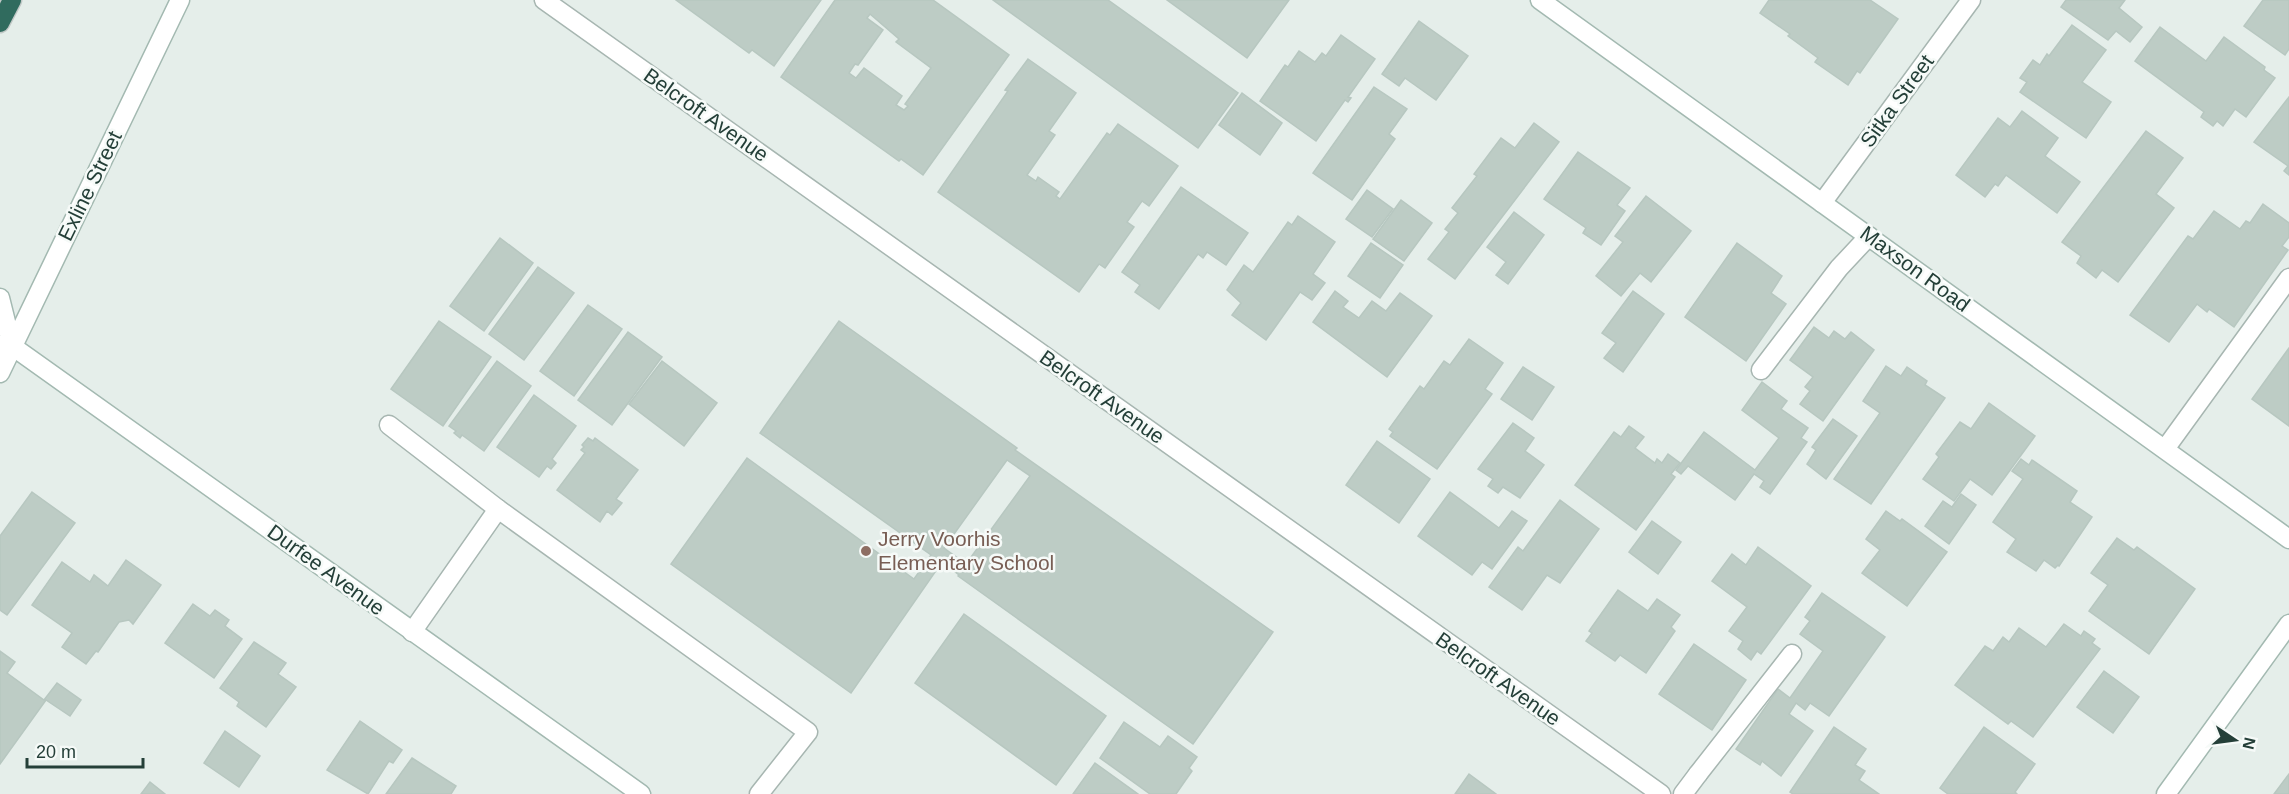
<svg xmlns="http://www.w3.org/2000/svg" width="2289" height="794" font-family="Arial,sans-serif">
<rect width="100%" height="100%" fill="#e5eeea"/>
<g fill="#bdccc5" stroke="#b7c7c0" stroke-width="1.5" fill-rule="evenodd">
<polygon points="676,0 821,0 774,66 752,50 749,53"/>
<path d="M835,0h98l76,55 -86,120 -22,-16 -2,2 -118,-84zM870,14l29,25 -3,3 35,26 -26,36 3,2 -4,4 -8,-5 6,-9 -38,-28 -8,10 -7,-5 6,-9 3,1 25,-35 -16,-12z"/>
<polygon points="993,0 1108,0 1238,93 1198,148"/>
<polygon points="1167,0 1289,0 1247,58"/>
<polygon points="1769,0 1870,0 1898,19 1860,73 1857,71 1848,85 1815,62 1818,58 1788,36 1790,34 1760,13"/>
<polygon points="2066,0 2125,0 2119,8 2142,27 2130,42 2116,31 2108,40 2061,7"/>
<polygon points="2263,0 2289,0 2289,49 2285,55 2244,26"/>
<polygon points="1419,21 1468,56 1436,100 1405,78 1399,86 1382,74"/>
<polygon points="2072,25 2106,50 2082,82 2111,102 2086,138 2020,92 2027,82 2020,78 2033,60 2040,65 2047,54 2049,56"/>
<polygon points="2160,27 2206,61 2224,37 2265,67 2264,70 2275,78 2246,117 2235,109 2223,126 2217,121 2213,126 2201,117 2204,112 2135,61"/>
<polygon points="1341,35 1375,59 1348,97 1351,98 1348,102 1345,100 1316,141 1260,101 1285,65 1288,67 1299,51 1315,62 1322,53 1326,56"/>
<polygon points="1028,59 1076,93 1049,131 1055,135 1027,175 1036,181 1038,177 1059,192 1056,196 1060,199 1107,133 1110,135 1118,124 1178,166 1149,206 1142,201 1127,222 1134,227 1105,268 1099,264 1079,292 938,192 1008,91 1005,90"/>
<polygon points="1374,87 1407,109 1389,134 1395,139 1352,200 1313,173"/>
<polygon points="1242,93 1282,123 1260,155 1219,125"/>
<polygon points="2289,97 2289,175 2284,171 2288,166 2254,142"/>
<polygon points="2022,111 2058,138 2045,156 2080,182 2057,213 2006,175 1998,186 1995,184 1985,197 1956,175 1998,118 2010,127"/>
<polygon points="1534,123 1559,142 1455,279 1428,259 1449,232 1445,229 1458,213 1452,208 1477,176 1474,174 1501,138 1515,148"/>
<polygon points="2146,131 2183,158 2156,194 2174,208 2118,282 2102,270 2096,278 2077,263 2081,256 2062,242"/>
<polygon points="1578,152 1630,188 1617,205 1625,211 1601,245 1583,233 1586,228 1544,199"/>
<polygon points="1181,187 1248,233 1226,265 1207,252 1203,258 1198,254 1159,309 1135,292 1140,285 1122,272"/>
<polygon points="1367,190 1393,209 1372,237 1346,219"/>
<polygon points="1646,196 1691,231 1651,282 1640,273 1621,296 1596,276 1623,242 1615,236"/>
<polygon points="1401,200 1432,223 1404,261 1373,239"/>
<polygon points="2263,204 2289,223 2289,237 2282,246 2288,250 2234,327 2209,309 2207,312 2197,304 2169,342 2130,315 2188,236 2193,239 2214,211 2240,229 2246,221 2250,223"/>
<polygon points="1514,212 1544,235 1508,284 1496,275 1506,262 1487,247"/>
<polygon points="1298,216 1335,242 1313,274 1325,283 1312,300 1300,292 1266,340 1232,315 1241,303 1227,290 1244,265 1253,272 1288,222 1292,225"/>
<polygon points="500,238 533,263 484,331 450,306"/>
<polygon points="1371,243 1403,265 1380,298 1348,276"/>
<polygon points="1737,243 1782,276 1771,293 1786,304 1746,361 1685,317"/>
<polygon points="538,267 574,293 524,360 489,334"/>
<polygon points="1335,291 1348,301 1343,307 1359,318 1372,301 1386,311 1400,293 1432,316 1387,377 1313,322"/>
<polygon points="1633,291 1664,314 1623,372 1604,358 1616,343 1602,333"/>
<polygon points="588,305 622,329 574,396 540,371"/>
<polygon points="439,321 491,357 443,426 391,389"/>
<path d="M839,321l178,127 -2,2 258,182 -80,112 -235,-168 1,-1 -17,-13 -91,131 -180,-129 76,-106 167,121 17,-24 -171,-122zM1007,460l23,16 -64,88 -22,-16z"/>
<polygon points="1814,327 1829,338 1834,331 1845,339 1851,332 1874,350 1823,421 1800,404 1810,391 1805,387 1813,377 1790,360"/>
<polygon points="628,332 662,357 612,425 578,400"/>
<polygon points="1469,339 1503,363 1485,389 1492,394 1437,469 1390,436 1393,432 1389,429 1420,386 1424,389 1444,361 1450,365"/>
<polygon points="2289,348 2289,426 2252,399"/>
<polygon points="497,361 531,386 484,451 462,435 460,438 454,433 456,431 449,426"/>
<polygon points="662,361 717,403 684,446 629,404"/>
<polygon points="1886,366 1901,376 1907,367 1927,381 1925,385 1945,398 1871,504 1834,479 1880,413 1863,401"/>
<polygon points="1523,367 1554,387 1532,420 1501,399"/>
<polygon points="1762,382 1787,401 1781,409 1808,428 1801,438 1807,442 1770,494 1760,487 1764,481 1754,474 1735,500 1688,466 1681,474 1676,470 1704,432 1755,470 1779,438 1742,410"/>
<polygon points="534,395 576,426 552,459 556,463 551,469 547,466 539,477 497,447"/>
<polygon points="1989,403 2035,436 1992,495 1970,479 1954,501 1923,479 1939,457 1936,454 1960,422 1971,429"/>
<polygon points="1833,419 1857,436 1826,479 1807,464 1816,450 1812,447"/>
<polygon points="1513,423 1534,438 1525,451 1544,465 1520,498 1503,487 1498,493 1488,486 1493,479 1478,469"/>
<polygon points="1629,426 1644,437 1635,448 1655,463 1657,459 1662,463 1668,454 1680,463 1671,474 1675,477 1636,530 1575,485 1614,432 1621,437"/>
<polygon points="588,438 593,441 595,438 638,470 616,499 622,503 612,515 607,511 600,522 557,490 585,453 581,450 584,447 582,445"/>
<polygon points="1377,441 1430,479 1399,523 1346,485"/>
<polygon points="2021,459 2029,465 2032,460 2077,491 2070,502 2092,517 2059,566 2058,565 2055,568 2044,560 2036,571 2007,552 2016,539 1993,522 2023,479 2012,471"/>
<polygon points="32,492 75,523 7,615 0,610 0,536"/>
<polygon points="1450,492 1499,528 1512,511 1527,521 1492,569 1482,562 1472,575 1418,536"/>
<polygon points="1961,494 1976,505 1949,544 1925,526 1943,501 1952,507"/>
<polygon points="1560,500 1599,529 1560,583 1547,575 1522,610 1489,587 1518,547 1523,551"/>
<polygon points="1886,511 1900,521 1902,519 1947,552 1907,606 1862,573 1880,550 1866,539"/>
<polygon points="1652,521 1681,542 1658,574 1629,552"/>
<polygon points="2117,538 2134,550 2137,547 2195,589 2149,654 2089,611 2108,585 2091,573"/>
<polygon points="1758,547 1811,586 1761,654 1757,651 1751,660 1738,649 1743,641 1729,631 1747,607 1712,581 1732,554 1746,565"/>
<polygon points="126,560 161,585 133,624 129,620 119,622 98,652 96,651 86,664 62,647 72,633 32,605 62,562 90,582 94,575 108,586"/>
<polygon points="1618,590 1648,611 1657,599 1680,615 1671,627 1675,631 1646,673 1620,655 1615,661 1586,641 1592,633 1589,631"/>
<polygon points="1822,593 1885,637 1829,716 1810,703 1805,710 1796,703 1789,714 1813,731 1781,776 1762,761 1760,765 1736,749 1778,689 1790,698 1823,651 1800,634 1810,621 1805,617"/>
<polygon points="193,604 210,616 215,610 229,620 225,626 242,639 214,678 165,643"/>
<polygon points="964,614 1106,716 1056,785 915,683"/>
<polygon points="2064,624 2081,636 2084,631 2095,639 2092,643 2100,649 2033,737 2011,721 2008,724 1955,685 1985,646 1993,651 2003,637 2009,642 2019,628 2046,647"/>
<polygon points="254,642 286,663 278,674 296,687 266,727 237,706 239,702 220,688"/>
<polygon points="1694,644 1746,680 1712,730 1659,694"/>
<polygon points="0,651 15,662 7,673 44,700 57,683 81,700 70,716 46,700 0,764"/>
<polygon points="2104,671 2139,697 2113,733 2077,707"/>
<polygon points="360,721 402,750 393,763 389,761 368,794 327,770"/>
<polygon points="1124,722 1160,747 1168,736 1197,757 1189,768 1192,771 1176,794 1150,794 1100,758"/>
<polygon points="1834,727 1866,749 1855,765 1865,771 1859,780 1879,794 1793,794 1790,792"/>
<polygon points="1984,727 2035,764 2015,792 2017,794 1948,794 1940,788"/>
<polygon points="225,731 260,756 239,787 204,763"/>
<polygon points="412,758 456,786 451,794 386,794"/>
<polygon points="1095,763 1138,794 1073,794"/>
<polygon points="1469,774 1496,794 1455,794"/>
<polygon points="2289,774 2289,794 2274,794"/>
<polygon points="150,782 165,794 141,794"/>
</g>
<g fill="none" stroke-linecap="round" stroke-linejoin="round">
<defs>
<g id="lane">
<polyline points="1761,370 1839,268 1869,236"/>
<polyline points="389,425 498,509 808,732 759,794"/>
<polyline points="2165,449 2289,278"/>
<polyline points="412,632 498,509"/>
<polyline points="1698,774 1792,654"/>
</g>
<g id="street">
<polyline points="544,0 1661,794"/>
<polyline points="1822,203 1971,0"/>
<polyline points="1683,794 1698,774"/>
</g>
<g id="secondary">
<polyline points="1540,0 2289,539"/>
<polyline points="0,298 12,346"/>
<polyline points="0,345 12,346 641,794"/>
<polyline points="0,373 180,0"/>
<polyline points="2166,794 2289,624"/>
</g>
<polyline id="highway" points="0,23 12,0"/>
</defs>
<use href="#lane" stroke="#a7b6b1" stroke-width="21"/>
<use href="#street" stroke="#a7b6b1" stroke-width="21"/>
<use href="#secondary" stroke="#a3b9b1" stroke-width="21"/>
<use href="#highway" stroke="#c2c9c7" stroke-width="21"/>
<use href="#lane" stroke="#fff" stroke-width="18"/>
<use href="#street" stroke="#fff" stroke-width="18"/>
<use href="#secondary" stroke="#fff" stroke-width="18"/>
<use href="#highway" stroke="#306b5e" stroke-width="18"/>
</g>
<circle fill="#8d6e63" stroke="#f6faf8" stroke-width="2" cx="866" cy="551" r="6"/>
<g text-anchor="middle" stroke-width="5" stroke-linejoin="round" paint-order="stroke">
<g font-size="21" fill="#243f38" stroke="#f6faf8">
<text transform="translate(1897 101) rotate(-54)" y="7">Sitka Street</text>
<text transform="translate(706 115) rotate(35)" y="7">Belcroft Avenue</text>
<text transform="translate(90 186) rotate(-64)" y="7">Exline Street</text>
<text transform="translate(1915 269) rotate(36)" y="7">Maxson Road</text>
<text transform="translate(1102 397) rotate(35)" y="7">Belcroft Avenue</text>
<text transform="translate(326 570) rotate(36)" y="7">Durfee Avenue</text>
<text transform="translate(1498 679) rotate(35)" y="7">Belcroft Avenue</text>
</g>
<g font-size="21" fill="#785e54" stroke="#f6faf8" text-anchor="start">
<text x="878" y="546">Jerry Voorhis<tspan x="878" dy="24">Elementary School</tspan></text>
</g>
</g>
<g transform="translate(2235 740) rotate(103)" stroke="#f6faf8" stroke-width="4.5" paint-order="stroke">
<path d="M0-4.5L10 22L0 15L-10 22Z" fill="#243f38"/>
<text y="-9" font-size="16" font-weight="bold" text-anchor="middle" fill="#243f38">N</text>
</g>
<path d="M27 758v9h116v-9" fill="none" stroke="#243f38" stroke-width="3"/>
<text x="36" y="758" font-size="18" fill="#243f38" stroke="#f6faf8" stroke-width="4.5" paint-order="stroke">20 m</text>
</svg>
